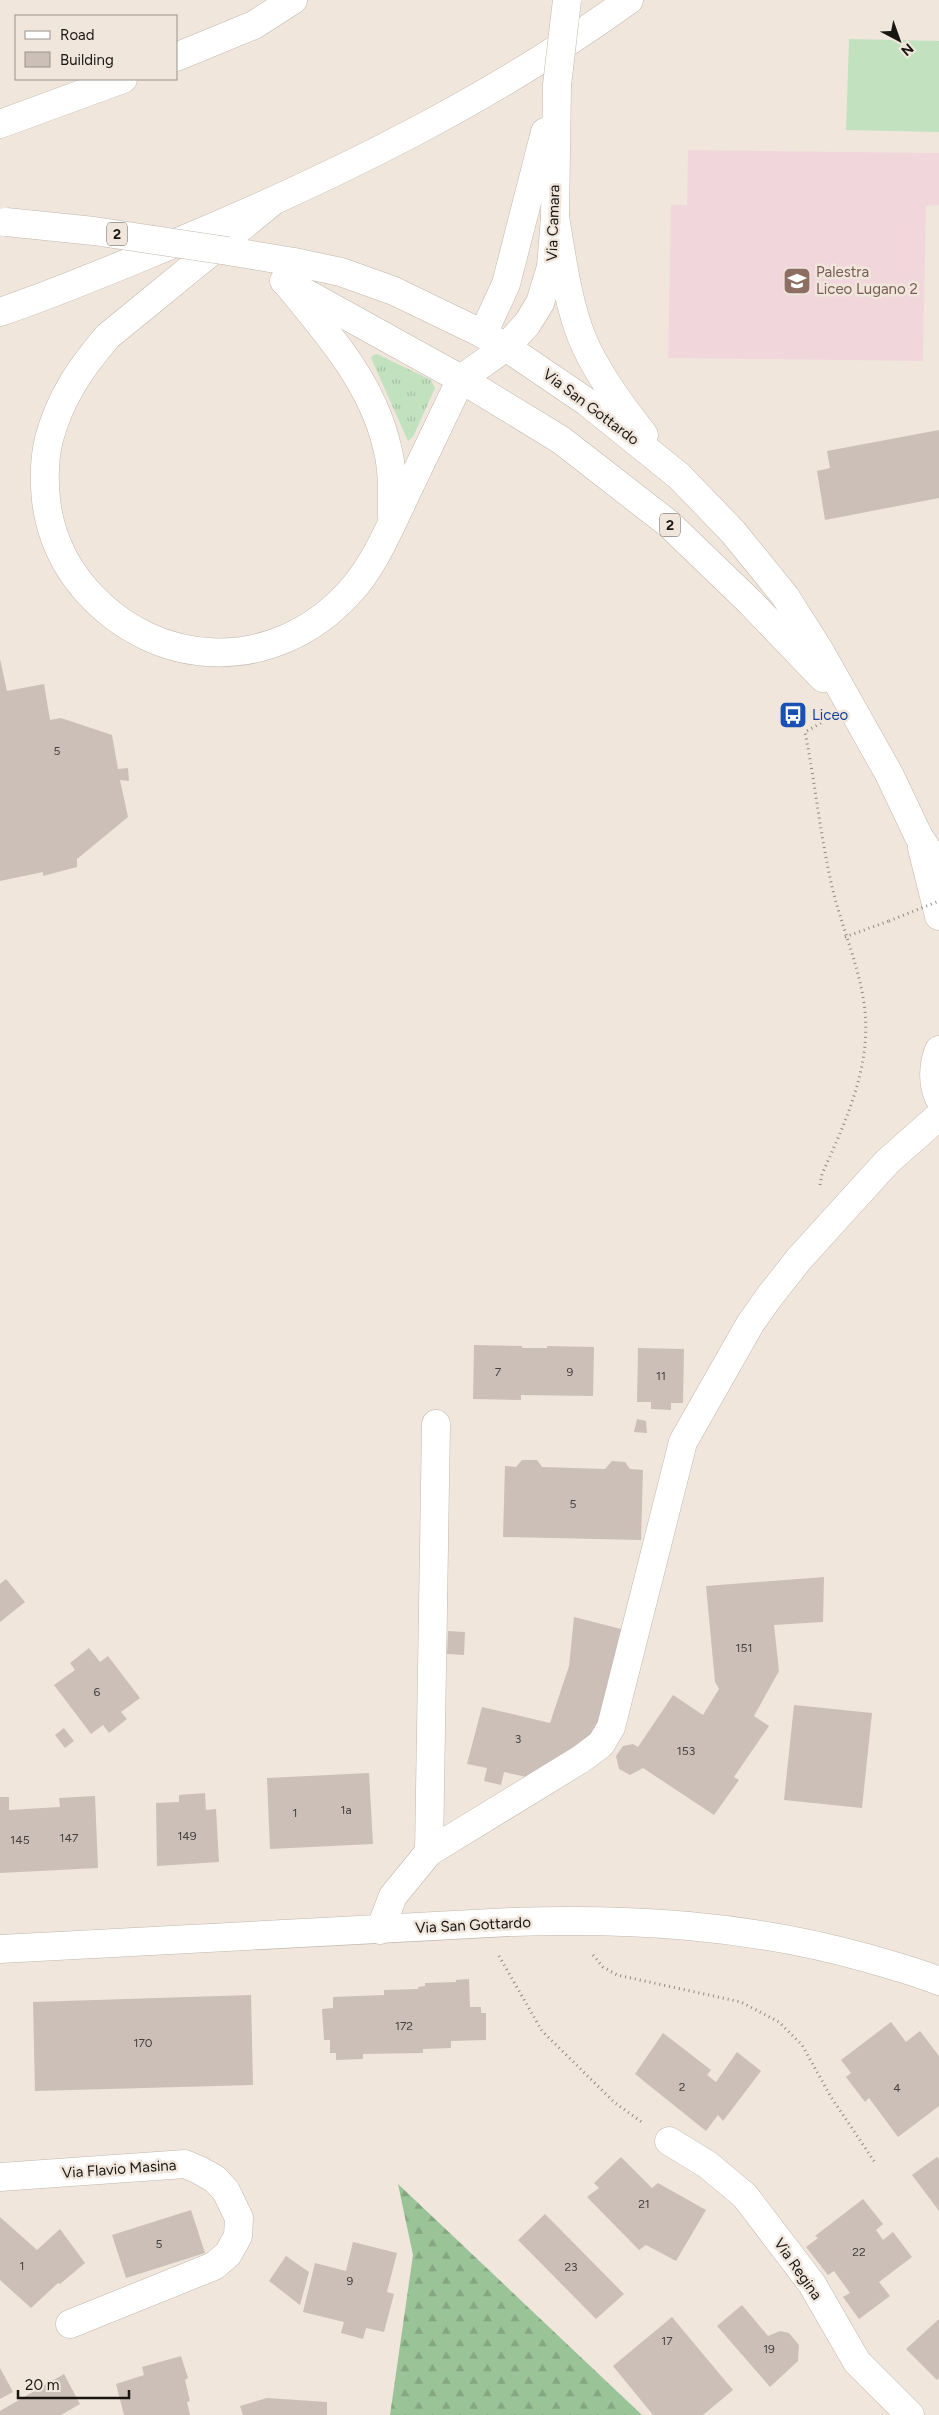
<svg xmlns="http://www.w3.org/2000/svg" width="939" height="2415" font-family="Figtree,sans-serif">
<defs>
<pattern id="grass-tufts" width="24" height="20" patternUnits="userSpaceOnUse" patternTransform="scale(1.25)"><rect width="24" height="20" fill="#c2e2bf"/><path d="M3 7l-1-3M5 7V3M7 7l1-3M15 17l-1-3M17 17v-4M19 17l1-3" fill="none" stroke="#a6c1a3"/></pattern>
<pattern id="forest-firs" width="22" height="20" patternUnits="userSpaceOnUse" patternTransform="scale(1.25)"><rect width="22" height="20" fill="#9ac397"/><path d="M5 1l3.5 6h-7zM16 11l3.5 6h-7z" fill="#84a781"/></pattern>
</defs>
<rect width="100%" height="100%" fill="#f0e6dc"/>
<polygon fill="#f1d7dc" points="688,150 939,153 939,205 926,206 923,361 668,358 671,205 687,205"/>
<polygon fill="url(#grass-tufts)" points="377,354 431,380 435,388 413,437 408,441 371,358 373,355"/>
<polygon fill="url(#forest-firs)" points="398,2184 642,2415 390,2415 413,2255"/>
<polygon fill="#c2e2bf" points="849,39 939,41 939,132 846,130"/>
<g fill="#ccbfb8">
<polygon points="939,430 939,498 825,520 817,471 830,468 827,451"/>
<polygon points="0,659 7,691 44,684 50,720 61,718 112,735 118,769 128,768 129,781 120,780 128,817 77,859 77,867 43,876 43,872 0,881"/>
<polygon points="474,1345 522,1346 522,1348 547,1348 547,1346 594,1347 593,1396 521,1395 521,1400 473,1399"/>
<polygon points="638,1348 684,1349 683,1403 671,1403 671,1410 651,1409 651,1402 637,1402"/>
<polygon points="637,1419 646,1421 647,1433 634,1432"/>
<polygon points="522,1460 537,1460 542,1467 605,1469 612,1461 625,1462 630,1469 643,1470 641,1540 503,1537 505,1466 516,1467"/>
<polygon points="824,1577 823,1622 774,1625 779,1671 754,1716 769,1726 734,1777 739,1780 714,1815 643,1768 630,1775 619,1769 616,1756 623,1746 633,1744 638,1747 673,1695 703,1715 719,1689 715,1682 706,1586"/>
<polygon points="6,1579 25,1602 0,1622 0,1584"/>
<polygon points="574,1617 625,1630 600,1731 531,1778 504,1772 501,1785 484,1781 487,1768 467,1764 482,1707 550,1723 569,1666"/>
<polygon points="448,1631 465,1632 464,1655 447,1654"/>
<polygon points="89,1648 100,1662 108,1656 140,1698 121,1712 127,1719 109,1733 103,1725 91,1734 54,1685 75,1670 70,1663"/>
<polygon points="794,1705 872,1713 862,1808 784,1800"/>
<polygon points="64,1728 74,1741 65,1748 55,1735"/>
<polygon points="369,1773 373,1844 270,1849 267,1778"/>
<polygon points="205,1793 206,1810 216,1809 219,1862 157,1866 156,1803 179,1802 179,1795"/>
<polygon points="95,1796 98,1868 0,1873 0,1797 9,1797 9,1810 60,1807 59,1798"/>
<polygon points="469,1979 470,2007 481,2007 481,2013 486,2013 486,2040 451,2041 451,2048 423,2049 423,2053 363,2054 363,2059 336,2060 336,2053 330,2053 330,2040 324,2040 322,2009 333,2008 333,1997 384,1995 384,1990 418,1989 418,1987 425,1986 425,1983 456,1982 456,1980"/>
<polygon points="251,1995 253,2085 35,2091 33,2002"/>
<polygon points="891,2022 906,2042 920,2031 939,2056 939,2106 898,2137 869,2098 865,2102 846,2077 851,2073 841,2060"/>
<polygon points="663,2033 711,2070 707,2075 716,2082 737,2052 761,2071 723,2121 718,2115 706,2131 635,2074"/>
<polygon points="621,2157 652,2188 658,2183 706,2210 676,2261 646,2245 639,2250 587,2197 599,2188 594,2183"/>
<polygon points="937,2157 939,2159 939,2211 912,2175"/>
<polygon points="863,2199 883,2224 876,2230 883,2240 893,2232 912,2257 879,2282 890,2296 859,2319 843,2297 850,2293 834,2271 828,2275 806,2247 818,2238 815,2236"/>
<polygon points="191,2210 205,2253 126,2278 112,2235"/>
<polygon points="545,2214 624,2294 596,2319 518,2240"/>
<polygon points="0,2217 37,2250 60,2229 85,2263 60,2284 58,2283 31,2308 0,2280"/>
<polygon points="353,2242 397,2253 387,2292 394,2294 384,2332 366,2328 363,2339 341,2333 344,2322 303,2312 315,2263 346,2271"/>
<polygon points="286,2256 309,2272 300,2305 269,2281"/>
<polygon points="742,2305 768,2336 780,2331 789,2333 799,2345 798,2361 770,2387 717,2326"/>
<polygon points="672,2317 733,2390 703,2415 653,2415 613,2366"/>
<polygon points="939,2319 939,2378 937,2380 906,2349"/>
<polygon points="181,2356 188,2378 185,2380 190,2401 187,2402 190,2415 124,2415 116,2384 144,2375 142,2367"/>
<polygon points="0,2368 13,2392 0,2399"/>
<polygon points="64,2374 80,2404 61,2415 0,2415 0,2411"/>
<polygon points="267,2398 327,2402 327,2415 243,2415 240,2406"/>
</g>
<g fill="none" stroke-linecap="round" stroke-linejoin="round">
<defs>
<g id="street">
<polyline points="429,1852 436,1424"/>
<polyline points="380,1930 393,1896 429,1852 581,1759 601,1744 611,1727 683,1442 750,1324 769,1297 799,1259 887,1162 939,1116"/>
<polyline points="669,2141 708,2165 745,2196 812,2284 857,2362 910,2415"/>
<polyline points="0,2177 185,2164 199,2170 215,2179 226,2191 239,2218 238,2236 228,2254 214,2266 70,2324"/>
</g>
<g id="secondary">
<polyline points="483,334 506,284 545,132"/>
<polyline points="506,347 527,324 540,303 551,267 555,217 557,85"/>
<path d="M0,1949l512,-27c119,-4 235,3 351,35 25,7 52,14 76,24"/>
</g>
<g id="primary">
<polyline points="176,57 254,25 293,0"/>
<polyline points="0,124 123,79"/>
<path d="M555,217c7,40 12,83 27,121 14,34 39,68 62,97"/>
<polyline points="228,251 294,262 341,272 394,291 483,334 506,347 587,402 679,476 733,532 785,596 821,653 889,774 919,837 939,867"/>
<polyline points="284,281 461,379 561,440 669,524 750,602 823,678"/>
<polyline points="461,379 506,347"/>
<polyline points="922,848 939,916"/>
<path d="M939,1050c-6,15 -7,33 0,48"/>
</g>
<g id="highway">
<path d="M272,202l-164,134c-27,31 -48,62 -59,103 -5,20 -5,41 -3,61 4,34 18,65 40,90 71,81 188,84 262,4 25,-26 40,-63 56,-96 19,-40 38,-79 57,-119"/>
<path d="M285,281c41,51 87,100 102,166 6,22 5,46 5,69"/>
<path d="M0,312c62,-21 122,-47 183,-72 155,-65 309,-141 446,-240"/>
</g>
</defs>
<use href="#street" stroke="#c1b7ad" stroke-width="29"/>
<use href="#secondary" stroke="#c1b7ad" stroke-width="29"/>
<use href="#primary" stroke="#c1b7ad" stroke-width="29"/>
<use href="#highway" stroke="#c1b7ad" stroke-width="29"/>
<g stroke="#918a83" stroke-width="3" stroke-dasharray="1 4" stroke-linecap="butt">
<polyline points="845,937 889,921"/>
<path d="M820,1185l2,-11c24,-53 51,-110 42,-171 -6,-41 -24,-80 -33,-121 -11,-49 -16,-100 -26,-150l16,-9"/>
<polyline points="593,1955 603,1967 617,1975 741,2002 779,2022 802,2045 831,2097 876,2164"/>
<polyline points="499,1956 542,2031 614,2102 643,2123"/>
</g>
<use href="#street" stroke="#fff" stroke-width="28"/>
<use href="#secondary" stroke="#fff" stroke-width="28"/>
<use href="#primary" stroke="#fff" stroke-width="28"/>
<use href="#highway" stroke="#fff" stroke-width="28"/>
<defs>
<polyline id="secondary-bridge" points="557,85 567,0"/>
<polyline id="primary-bridge" points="6,222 94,231 228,251"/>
</defs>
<use href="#secondary-bridge" stroke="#c1b7ad" stroke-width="29" stroke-linecap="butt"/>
<use href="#primary-bridge" stroke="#c1b7ad" stroke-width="29" stroke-linecap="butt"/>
<polyline stroke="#918a83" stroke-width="3" stroke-dasharray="1 4" stroke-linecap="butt" points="889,921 939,901"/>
<use href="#secondary-bridge" stroke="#fff" stroke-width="28"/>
<use href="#primary-bridge" stroke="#fff" stroke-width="28"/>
</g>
<defs>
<symbol id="school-square" viewBox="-11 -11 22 22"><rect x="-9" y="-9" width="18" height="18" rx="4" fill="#8d6e63" stroke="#f0e6dc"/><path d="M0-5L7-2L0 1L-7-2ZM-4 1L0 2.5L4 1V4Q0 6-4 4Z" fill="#fff"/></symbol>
<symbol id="bus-square" viewBox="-11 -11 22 22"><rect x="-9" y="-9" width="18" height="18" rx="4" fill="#1a4fb4" stroke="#f0e6dc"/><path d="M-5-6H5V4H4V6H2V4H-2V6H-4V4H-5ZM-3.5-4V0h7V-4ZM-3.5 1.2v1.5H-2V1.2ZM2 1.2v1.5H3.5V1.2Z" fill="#fff"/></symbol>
</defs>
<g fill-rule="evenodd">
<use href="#school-square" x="781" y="265" width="32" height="32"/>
<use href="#bus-square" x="777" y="699" width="32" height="32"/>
</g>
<g text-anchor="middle" stroke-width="5" stroke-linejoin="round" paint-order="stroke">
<g font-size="12" fill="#46403c">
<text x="57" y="755">5</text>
<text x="498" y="1376">7</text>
<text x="570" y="1376">9</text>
<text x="661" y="1380">11</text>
<text x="573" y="1508">5</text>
<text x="744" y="1652">151</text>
<text x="97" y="1696">6</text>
<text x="518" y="1743">3</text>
<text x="686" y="1755">153</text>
<text x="346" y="1814">1a</text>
<text x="295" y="1817">1</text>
<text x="187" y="1840">149</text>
<text x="69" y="1842">147</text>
<text x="20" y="1844">145</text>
<text x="404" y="2030">172</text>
<text x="143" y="2047">170</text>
<text x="682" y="2091">2</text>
<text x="897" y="2092">4</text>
<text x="644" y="2208">21</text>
<text x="159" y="2248">5</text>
<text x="859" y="2256">22</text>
<text x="22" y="2270">1</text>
<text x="571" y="2271">23</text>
<text x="350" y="2285">9</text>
<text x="667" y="2345">17</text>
<text x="769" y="2353">19</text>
</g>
<g fill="#f0e6dc" stroke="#5a544f" stroke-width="1">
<rect x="107" y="222.5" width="20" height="23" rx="4"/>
<rect x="660" y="513.5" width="20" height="23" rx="4"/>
</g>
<g font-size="14" font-weight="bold" fill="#191612">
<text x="117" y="239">2</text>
<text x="670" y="530">2</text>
</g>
<g font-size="15" fill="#191612" stroke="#f0e6dc">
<text transform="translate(553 223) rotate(-88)" y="5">Via Camara</text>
<text transform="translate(591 407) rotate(37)" y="5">Via San Gottardo</text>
<text transform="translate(473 1925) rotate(-3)" y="5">Via San Gottardo</text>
<text transform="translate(119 2169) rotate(-4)" y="5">Via Flavio Masina</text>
<text transform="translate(798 2269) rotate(55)" y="5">Via Regina</text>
</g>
<g font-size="15" fill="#785e54" stroke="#f0e6dc" text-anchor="start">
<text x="816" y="277">Palestra<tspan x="816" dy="17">Liceo Lugano 2</tspan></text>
</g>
<g font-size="15" fill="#164399" stroke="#f0e6dc" text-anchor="start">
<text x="812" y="720">Liceo</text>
</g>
</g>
<rect x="15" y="15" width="162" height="65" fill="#f0e6dc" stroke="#9a938b"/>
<rect x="25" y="31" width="25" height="8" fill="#ffffff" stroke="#9a938b"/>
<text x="60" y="40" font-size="15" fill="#191612">Road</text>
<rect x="25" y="52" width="25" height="15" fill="#ccbfb8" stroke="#9a938b"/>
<text x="60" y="65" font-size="15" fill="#191612">Building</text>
<g transform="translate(899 40) rotate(139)" stroke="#f0e6dc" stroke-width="4" paint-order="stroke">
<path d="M0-4L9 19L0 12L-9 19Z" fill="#191612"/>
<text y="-8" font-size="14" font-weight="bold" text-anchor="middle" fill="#191612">N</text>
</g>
<path d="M18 2390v8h111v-8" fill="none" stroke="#191612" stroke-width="2.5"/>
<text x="25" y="2390" font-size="15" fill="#191612" stroke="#f0e6dc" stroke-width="4" paint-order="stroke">20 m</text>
</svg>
